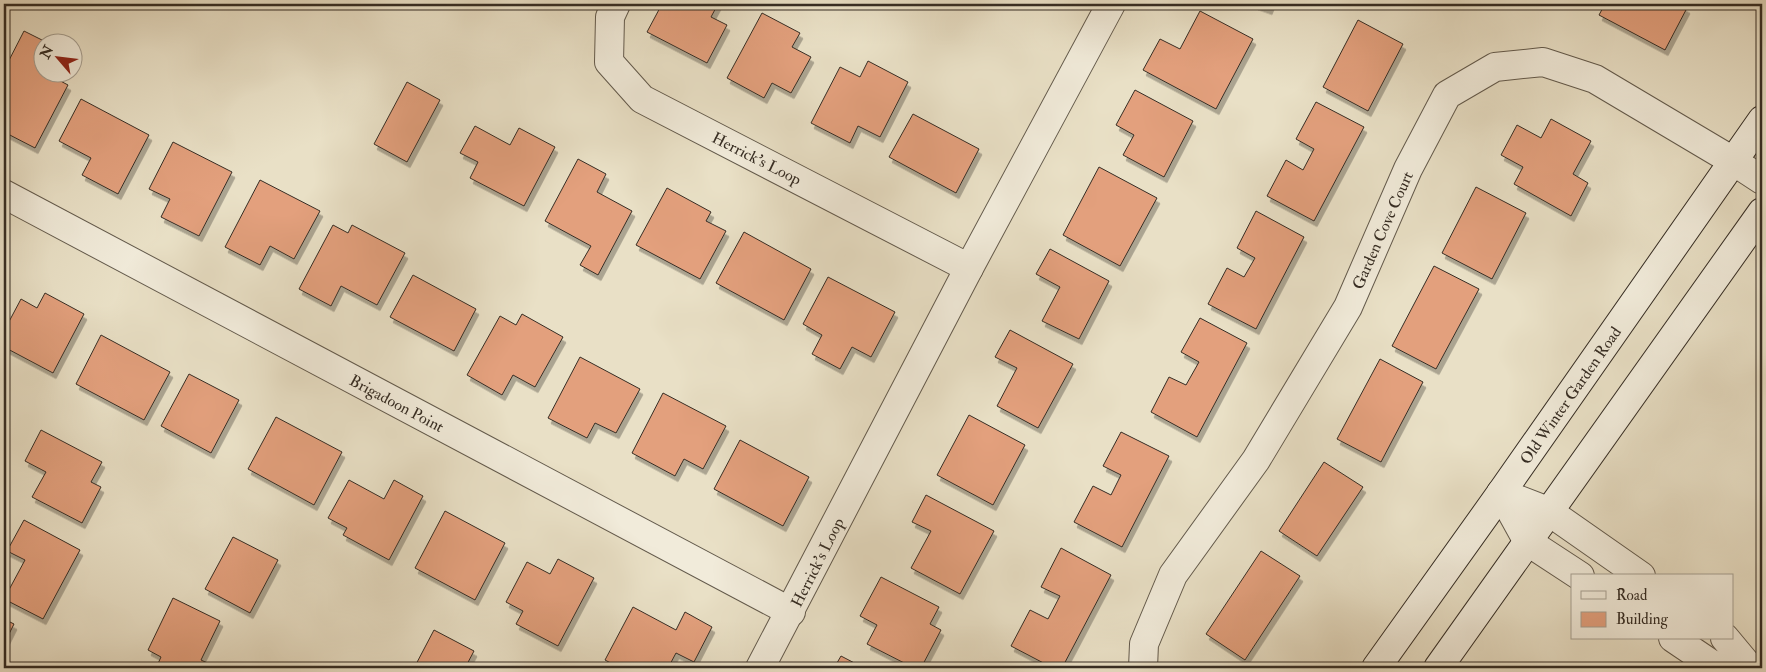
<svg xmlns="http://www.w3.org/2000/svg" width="1766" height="672" font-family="'IM FELL Double Pica',serif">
<defs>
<filter id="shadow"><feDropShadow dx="3" dy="5.5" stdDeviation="0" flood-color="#0004"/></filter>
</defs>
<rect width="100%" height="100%" fill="#e9e0c6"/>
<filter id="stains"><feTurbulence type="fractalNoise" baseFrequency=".004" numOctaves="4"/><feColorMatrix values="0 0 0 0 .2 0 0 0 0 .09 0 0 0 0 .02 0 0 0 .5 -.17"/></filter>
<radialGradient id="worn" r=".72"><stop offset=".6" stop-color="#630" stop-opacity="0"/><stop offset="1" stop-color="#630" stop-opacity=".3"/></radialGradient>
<g fill="#e3a07d" stroke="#362d24" filter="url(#shadow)">
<polygon points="662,4 718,4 711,17 727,25 707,63 647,32"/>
<polygon points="1255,4 1271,4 1269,9"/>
<polygon points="1605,4 1680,4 1687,8 1665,50 1599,15"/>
<polygon points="1200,11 1253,39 1216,109 1143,70 1160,39 1180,49"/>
<polygon points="762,13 800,33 792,47 811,57 791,93 772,83 764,98 727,78"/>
<polygon points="1358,20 1403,44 1368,111 1323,87"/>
<polygon points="24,31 46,42 42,42 42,72 55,72 53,77 68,85 35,148 4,132 4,70"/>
<polygon points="868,61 908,82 880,137 858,126 850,143 811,123 840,67 860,77"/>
<polygon points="407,82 440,100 407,162 374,144"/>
<polygon points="1135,90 1193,121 1164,177 1123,155 1134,135 1116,125"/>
<polygon points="81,99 149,135 118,194 82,175 91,158 59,141"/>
<polygon points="1316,102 1364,127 1314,221 1267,196 1286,160 1303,170 1314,149 1296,139"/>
<polygon points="913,114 979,149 956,193 889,157"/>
<polygon points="1551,119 1591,141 1573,174 1588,183 1571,216 1514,184 1523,167 1501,155 1517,125 1541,138"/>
<polygon points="475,126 510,145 519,128 555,147 524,206 470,178 478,162 460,153"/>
<polygon points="173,142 232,172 199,236 161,217 170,199 149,189"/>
<polygon points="578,159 606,174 597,192 632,211 598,275 580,265 591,246 545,221"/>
<polygon points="1099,167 1157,198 1120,266 1063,235"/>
<polygon points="260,180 320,211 294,259 270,246 260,265 225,247"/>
<polygon points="1476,187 1526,213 1492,279 1442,253"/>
<polygon points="667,188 711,212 706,221 726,231 700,279 636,245"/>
<polygon points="1256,211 1304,237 1256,329 1208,304 1227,268 1244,277 1255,258 1237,248"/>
<polygon points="333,225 348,233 352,225 405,253 377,305 341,286 331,306 299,289"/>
<polygon points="744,232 811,269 784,320 716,283"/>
<polygon points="1050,249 1109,281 1079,339 1042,321 1060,287 1036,274"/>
<polygon points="1434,266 1479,289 1436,369 1392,346"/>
<polygon points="413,275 476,309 454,351 390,317"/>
<polygon points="828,277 895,312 871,357 852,347 840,369 812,354 822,335 803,324"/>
<polygon points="45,293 84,314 53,373 4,347 4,331 21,299 37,308"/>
<polygon points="522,314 563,337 535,387 513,375 502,395 467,375 500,316 516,325"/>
<polygon points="1200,318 1247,343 1197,437 1151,412 1169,377 1186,385 1199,362 1181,352"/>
<polygon points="1010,330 1073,364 1038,428 997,406 1017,368 995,357"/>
<polygon points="101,335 170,372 144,420 76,384"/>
<polygon points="580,357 640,389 616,433 595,423 587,438 548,418"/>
<polygon points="1380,359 1423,382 1381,462 1337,439"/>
<polygon points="189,374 239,400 211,453 161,426"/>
<polygon points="663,393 726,426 703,469 684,459 675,476 632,453"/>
<polygon points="969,415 1025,445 993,505 937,475"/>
<polygon points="276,417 342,452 314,505 248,469"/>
<polygon points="41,430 102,462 91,482 101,487 82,523 32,497 46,472 25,461"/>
<polygon points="1121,432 1169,456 1122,547 1074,522 1093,486 1111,495 1121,475 1103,466"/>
<polygon points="740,440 809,477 783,526 714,489"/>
<polygon points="1324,462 1363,487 1317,556 1279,531"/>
<polygon points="349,480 384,499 394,480 423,496 389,560 343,535 347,528 328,518"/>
<polygon points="926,495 994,531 960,594 911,568 931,531 912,522"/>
<polygon points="445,511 505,543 475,600 415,568"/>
<polygon points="24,520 80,550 43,619 4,599 25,560 7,551"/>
<polygon points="233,537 278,560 250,613 205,589"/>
<polygon points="1061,548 1111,575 1062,668 1053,668 1011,646 1030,610 1048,619 1060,596 1041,587"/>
<polygon points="1261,551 1300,576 1245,660 1206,634"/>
<polygon points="558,559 594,578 558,646 516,624 523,611 506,602 527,562 550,574"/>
<polygon points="881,577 939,607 930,624 941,630 921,668 914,668 867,644 877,625 860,616"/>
<polygon points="173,598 220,621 201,660 218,668 156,668 161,657 148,650"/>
<polygon points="633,607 676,630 685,612 712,627 694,662 676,653 668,668 620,668 605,660"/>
<polygon points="4,619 14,624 4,644"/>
<polygon points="434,630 474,651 465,668 414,668"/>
<polygon points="841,656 864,668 834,668"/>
</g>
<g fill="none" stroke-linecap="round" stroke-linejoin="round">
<defs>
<g id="street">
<polyline points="616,4 610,17 609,62 642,99 969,268"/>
<polyline points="4,194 791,612"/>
<polyline points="1501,493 1548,511 1641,576"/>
<polyline points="1501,493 1528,542 1580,576"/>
<polyline points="1673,638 1710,663 1721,668"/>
<polyline points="1725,638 1750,668"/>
<polyline points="760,668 969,268 1111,4"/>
<polyline points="1143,668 1144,644 1173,575 1256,460 1348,307 1408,169 1447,95 1495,67 1543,62 1595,79 1733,161 1762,180"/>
</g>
<g id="secondary">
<polyline points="1376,668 1501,493 1762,120"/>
<polyline points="1438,668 1762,212"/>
</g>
</defs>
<use href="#street" stroke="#635a4c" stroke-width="30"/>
<use href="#secondary" stroke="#362d24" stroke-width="30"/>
<use href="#street" stroke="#f1ebda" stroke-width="28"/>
<use href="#secondary" stroke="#f1ebda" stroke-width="28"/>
</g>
<g text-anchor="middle" stroke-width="4" stroke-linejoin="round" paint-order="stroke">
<g font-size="16" fill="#362d24" stroke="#f1ebda">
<text transform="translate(757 158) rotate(27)" y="6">Herrick's Loop</text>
<text transform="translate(1382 230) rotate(-66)" y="6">Garden Cove Court</text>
<text transform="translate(1570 395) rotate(-55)" y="6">Old Winter Garden Road</text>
<text transform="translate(397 403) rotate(28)" y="6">Brigadoon Point</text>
<text transform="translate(817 562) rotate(-63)" y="6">Herrick's Loop</text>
</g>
</g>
<rect width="1766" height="672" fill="none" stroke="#e9e0c6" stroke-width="20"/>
<rect x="5" y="5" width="1756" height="662" fill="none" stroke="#362d24" stroke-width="2.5"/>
<rect x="10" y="10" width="1746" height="652" fill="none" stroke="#362d24"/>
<rect x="1571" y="574" width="162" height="65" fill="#f1ebda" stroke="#a69f91"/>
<rect x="1581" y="591" width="25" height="8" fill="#f1ebda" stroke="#a69f91"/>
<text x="1616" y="600" font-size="15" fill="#362d24">Road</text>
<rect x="1581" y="612" width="25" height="15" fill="#e3a07d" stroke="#a69f91"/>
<text x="1616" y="624" font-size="15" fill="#362d24">Building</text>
<g transform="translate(58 58) rotate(298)"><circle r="24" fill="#f1ebda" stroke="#a69f91"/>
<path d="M0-4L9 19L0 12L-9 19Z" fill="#8f2418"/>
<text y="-8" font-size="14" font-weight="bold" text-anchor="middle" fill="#362d24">N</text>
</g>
<rect width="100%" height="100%" filter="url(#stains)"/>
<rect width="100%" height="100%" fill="url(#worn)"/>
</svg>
